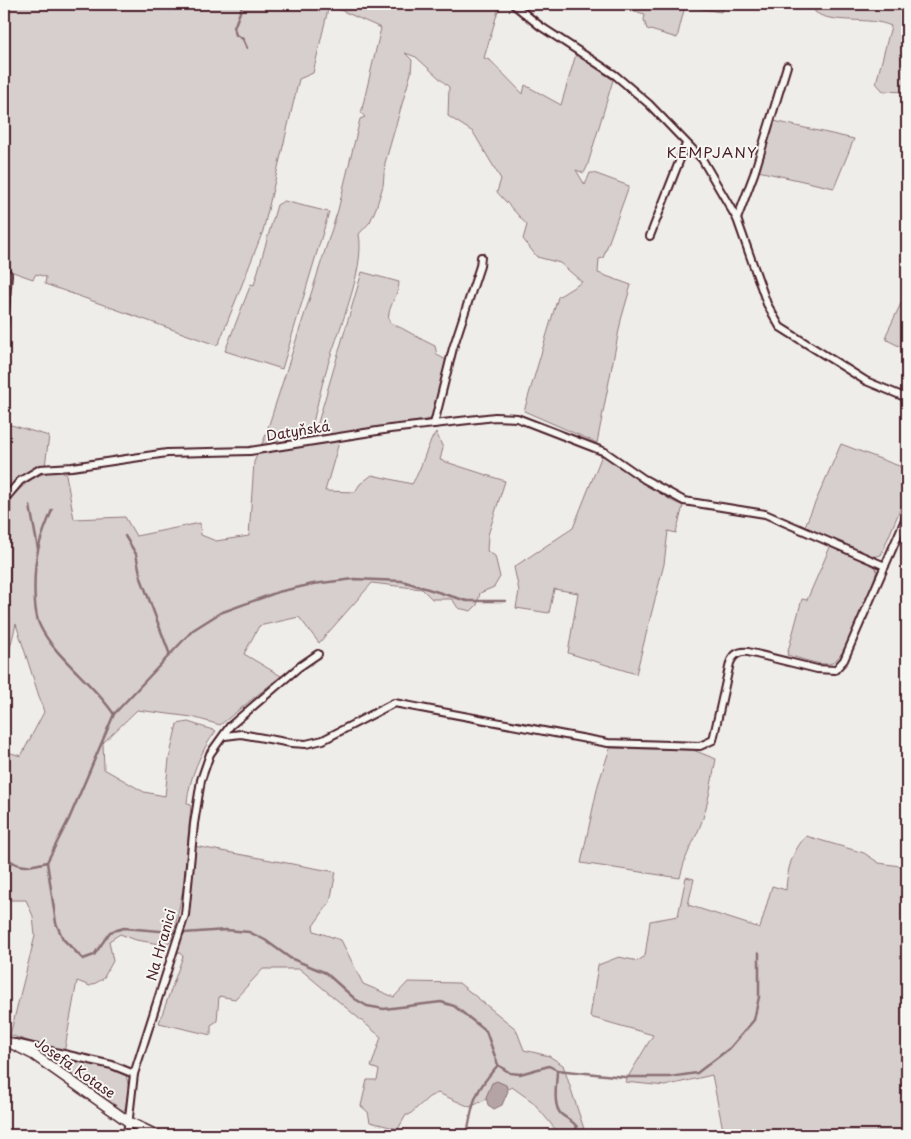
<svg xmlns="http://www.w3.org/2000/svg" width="911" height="1139" font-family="'Playpen Sans',sans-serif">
<rect width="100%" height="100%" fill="#efedea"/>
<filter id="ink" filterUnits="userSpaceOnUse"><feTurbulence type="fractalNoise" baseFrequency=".02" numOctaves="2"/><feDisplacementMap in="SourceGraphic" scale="10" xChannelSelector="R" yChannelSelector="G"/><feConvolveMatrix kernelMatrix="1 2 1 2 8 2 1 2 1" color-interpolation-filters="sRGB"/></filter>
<g filter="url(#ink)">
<g fill="#d7cfce" stroke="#90777c">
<path d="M4,4h496l-16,54 6,2 33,34 2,-9 36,20 15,-51 37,26 -26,87 -3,6 -8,-3 9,15 5,-12h4l35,13 -26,72 -4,1 -1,14 33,12 -10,35 -24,123 -73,-32 34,-114 24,-15 -22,-19 -23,-6 -14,-18 4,-14 -30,-33 4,-13 -28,-47 -25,-16 1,-29 -33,-30 -11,-4 7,7 -1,13 -26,90 -2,23 -7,22 -6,14 -11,12c7,36 -23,101 -33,137 -5,17 -9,34 -13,52l4,3 45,-154 37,10c0,14 -15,29 -9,41 16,6 29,16 45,23l2,9 9,5 -15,59 -68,12 -26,2 3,6 -15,52 30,1 5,-8 12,-9 40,9c11,-17 13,-36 24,-52l7,16 -3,12 65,21 -17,54 -1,16 8,5 5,21 -6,10 -14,6 -3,12 -6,6 -13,-3 -6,-9h-20l-10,-10 -50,-6 -53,60 -20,-26 -40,9 -15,28 37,22 -61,49 -28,-8 -55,-7 -34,33 1,26 40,23 21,4 4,-37 8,-35 11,-2 28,9c-15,19 -27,48 -29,72l4,2 -7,79 -11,54 -7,7 -30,-5 -16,-6 -11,7 4,20 -10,18 -13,7 -13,-5 -13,72 -54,-18 25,-99 -2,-20 -7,-16h-18l-4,-5v-144l17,5 23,-44 -28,-88 -12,47v-88l6,-1 1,-84c19,-20 27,-25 54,-29l9,50 51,-2 11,19 64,-13 1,12 15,6 33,-5 5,-74 11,-25 73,-227 22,-91 5,-2 -4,-4 20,-85 -52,-23 -16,68 -14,6 -36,152 -44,112 -3,2 -171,-61 1,-7 -10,-3 -3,5 -23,-8v-5l-6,-2z"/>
<polygon points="631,4 641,6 648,4 652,6 652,4 724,4 721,12 685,6 677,38 647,29 644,20 645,14 630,10"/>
<path d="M813,4h94v88l-24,-1 -7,-8 15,-57c-21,-10 -59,-1 -76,-14z"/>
<polygon points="774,121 854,139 834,188 758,171"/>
<polygon points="284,201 329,212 282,369 225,351 251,284 254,285 277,205"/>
<polygon points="907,282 907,350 887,340 886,335 905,295 904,288"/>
<path d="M4,423l45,13 -4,30c-19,6 -29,14 -41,30z"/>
<polygon points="841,444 907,469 907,493 881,555 873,557 804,528"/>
<polygon points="602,455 672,501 683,506 676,533 668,531 664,564 636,674 568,653 578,593 554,589 549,613 516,608 519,591 514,567 573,528"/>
<path d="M830,547l45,19 2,5c-6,16 -31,92 -48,93 -13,1 -29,-6 -42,-9l15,-56 5,1z"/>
<path d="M610,748l83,2 23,9c-5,26 -9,55 -21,79 -8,16 -11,23 -15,40l-99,-15 17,-78z"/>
<path d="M806,836l58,17 15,10 28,4v268h-183l-12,-60 -47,11 -40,-4 28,-47 -63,-18 8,-52 21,-8 19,4 7,-5 5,-35 28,-5 8,-39 8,2 -6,26 72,23 12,-42 14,4c1,-20 6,-39 20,-54z"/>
<polygon points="194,846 336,872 330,902 313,926 314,931 341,940 363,984 394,997 408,982 459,983 516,1029 524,1050 549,1056 563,1065 586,1135 560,1135 533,1102 512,1087 470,1107 438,1093 429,1097 409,1115 406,1115 398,1129 370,1122 368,1112 361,1106 367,1080 377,1080 379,1070 371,1067 381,1037 300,969 263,969 235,999 219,996 217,1021 211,1025 211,1035 159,1023 183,956 177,951"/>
<polygon points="32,1050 40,1050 123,1072 126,1075 129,1088 125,1109 121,1112"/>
</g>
<polygon fill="#b4a4a5" stroke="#8a6f74" points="497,1081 506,1085 508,1091 502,1105 494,1109 488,1105 486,1097 492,1083"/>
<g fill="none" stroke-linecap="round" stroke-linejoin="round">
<g stroke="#8a6f74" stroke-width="2.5">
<polyline points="243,4 234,28 236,35 243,39 247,48"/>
<polyline points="30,506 38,549"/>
<path d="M52,510c-5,13 -11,26 -14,40 -4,16 -6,60 2,76 14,30 53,57 73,87"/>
<polyline points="125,536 136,554 141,578 170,655"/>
<path d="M4,840l2,1 1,17c13,12 25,8 40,4l9,61 7,16 20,20 11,-4 16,-23 14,-4 60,5 42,-3 23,2 16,8 25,18 36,15 29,26 12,7 17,3 57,-7 13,4 32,25 12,34 12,8 10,1 29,-8 8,4c0,12 -5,35 4,44 6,5 12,7 16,13l-3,8"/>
<polyline points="47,862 69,819 114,714 193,630 220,613 278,592 313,584 354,579 402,581 467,601 505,601"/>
<polyline points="557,1070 624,1077 670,1077 697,1073 730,1048 754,1020 759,997 759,953"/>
<path d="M467,1135c6,-35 7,-43 31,-70"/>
</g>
<defs>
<g id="street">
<polyline points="513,4 540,26 615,75 649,104 702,159 737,219 767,304 780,327 866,381 907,398"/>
<polyline points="737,219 754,174 787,66"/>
<polyline points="650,236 686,144"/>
<polyline points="4,326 8,274"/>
<polyline points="434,424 453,348 480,266 481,257"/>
<polyline points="4,500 20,481 40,469 72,467 167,453 250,451 390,429 495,417 517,418 605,452 644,479 684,501 765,514 885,566"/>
<path d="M225,736l16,-2 50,9 15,1 17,-4 71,-37 214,40 92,3 13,-6 17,-77c3,-8 9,-12 18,-11l69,17 18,1 9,-10 63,-145"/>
<polyline points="15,1043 112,1065 134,1074"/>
<polyline points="127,1135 134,1074 185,915 194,824 201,780 210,754 230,726 299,667 318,654"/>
</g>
<polyline id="secondary" points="4,1040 34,1055 129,1122 156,1135"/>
</defs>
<use href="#street" stroke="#4a1f2b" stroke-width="10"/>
<use href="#secondary" stroke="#4a1f2b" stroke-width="12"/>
<use href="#street" stroke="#f6f6f2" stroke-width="6"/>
<use href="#secondary" stroke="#f6f6f2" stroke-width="9"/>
</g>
</g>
<g text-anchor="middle" stroke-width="4" stroke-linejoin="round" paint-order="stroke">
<g font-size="14" fill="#4a1f2b" stroke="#f6f6f2">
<text transform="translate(298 431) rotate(-9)" y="5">Datyňská</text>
<text transform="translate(161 945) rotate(-74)" y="5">Na Hranici</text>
<text transform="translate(75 1068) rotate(35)" y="5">Josefa Kotase</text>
</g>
<g font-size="15" letter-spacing="1" fill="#4a1f2b" stroke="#f6f6f2">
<text x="712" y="158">KEMPJANY</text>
</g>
</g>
<rect width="911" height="1139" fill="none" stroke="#f6f6f2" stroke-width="20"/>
<rect x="10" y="10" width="891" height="1119" fill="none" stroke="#4a1f2b" stroke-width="2" filter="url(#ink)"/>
</svg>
